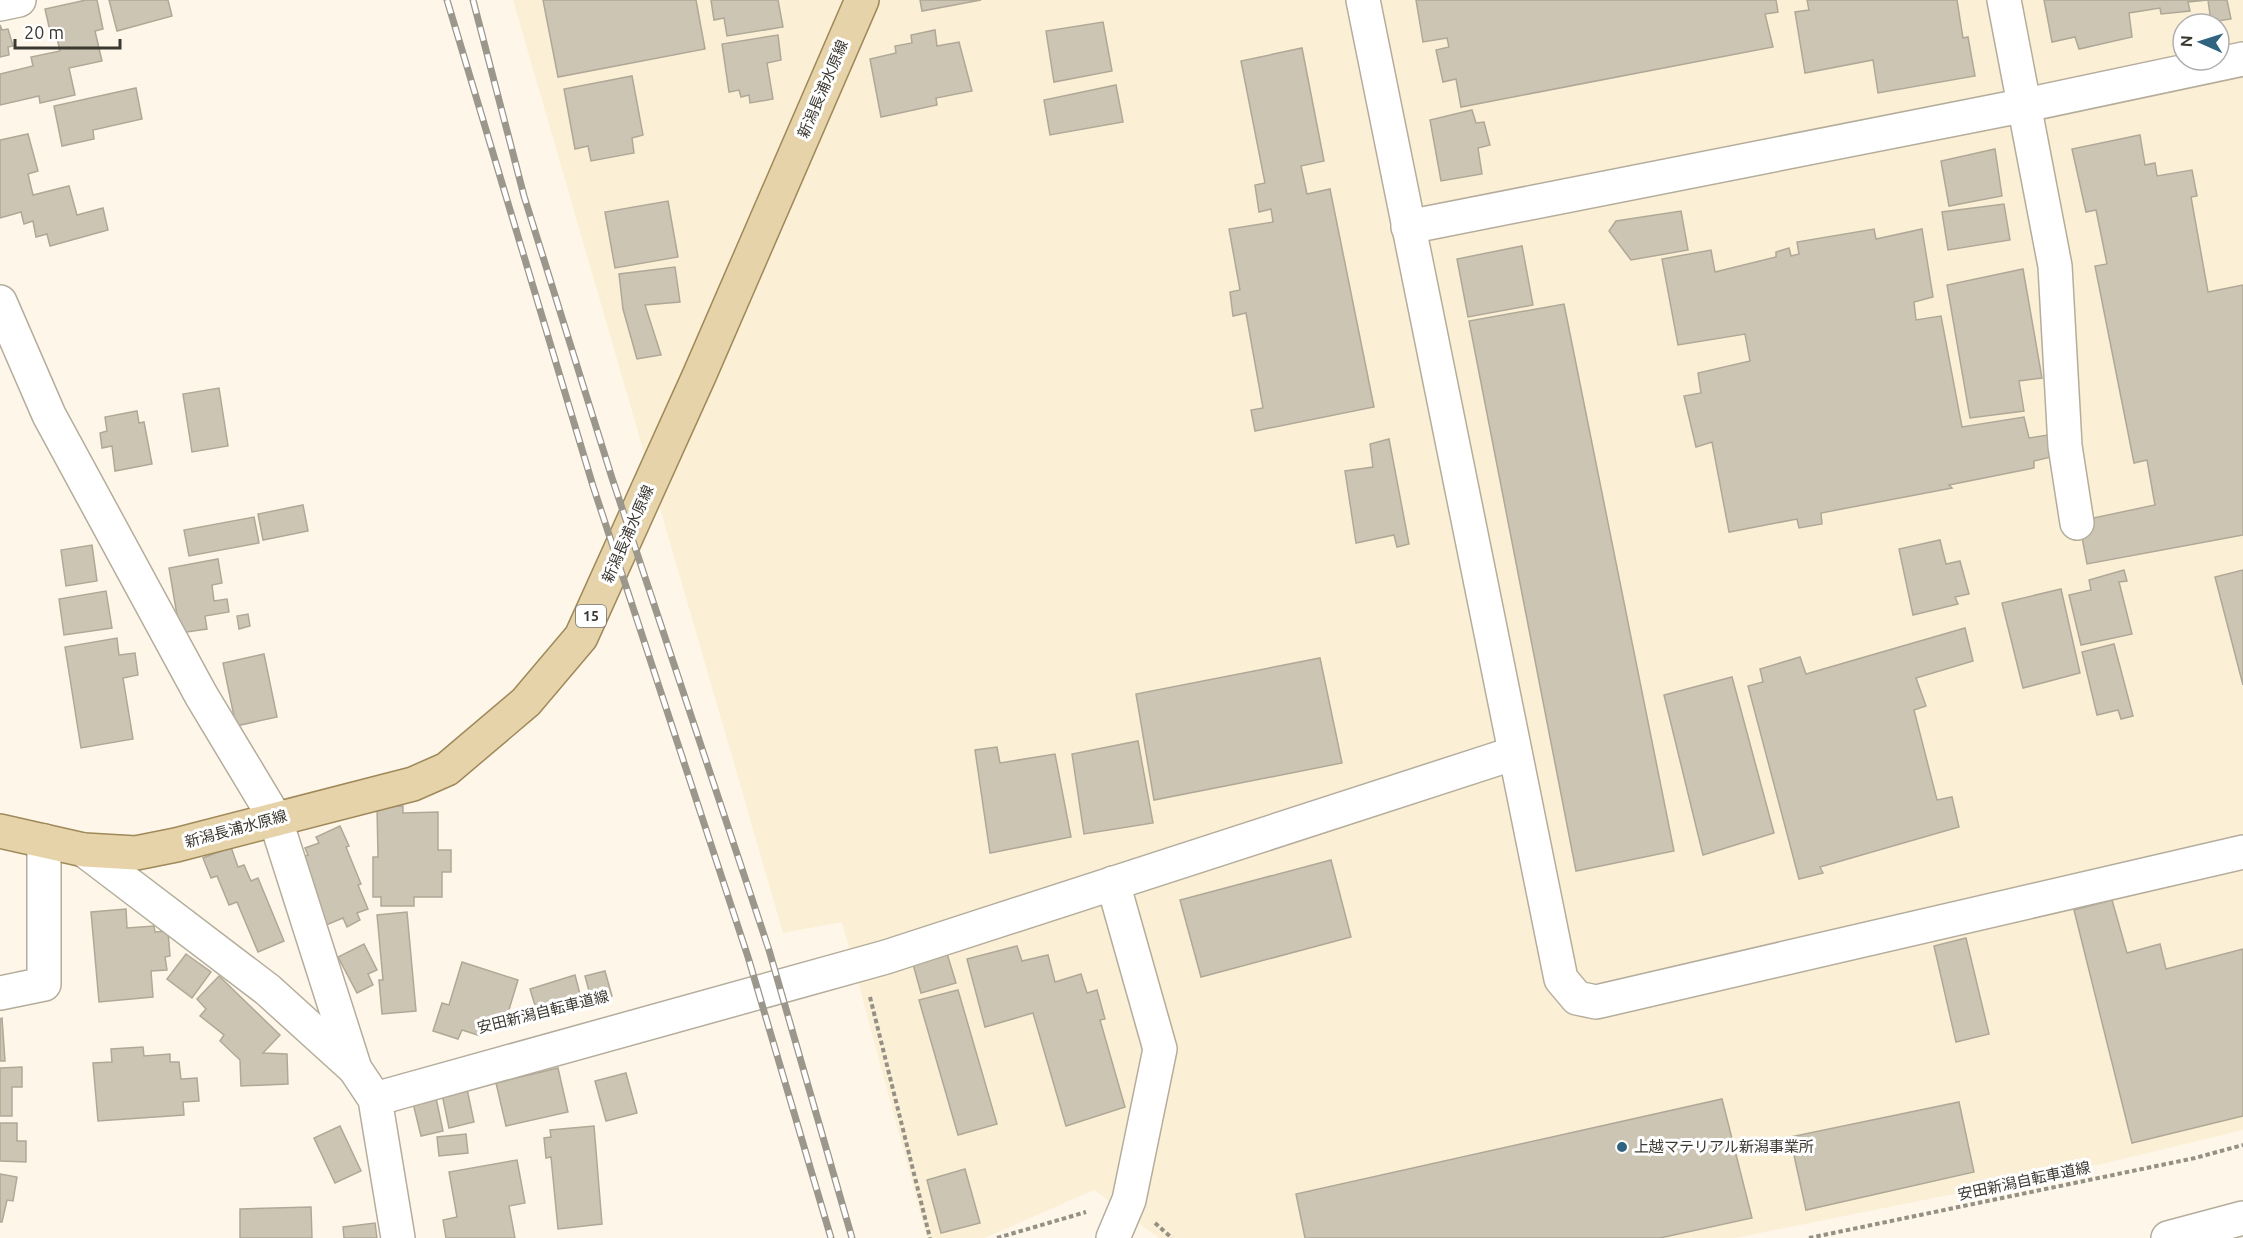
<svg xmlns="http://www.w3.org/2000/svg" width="2243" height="1238" font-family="Ubuntu,'Noto Sans JP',sans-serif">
<rect width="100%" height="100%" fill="#fef7e9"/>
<path fill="#fbefd6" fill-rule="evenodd" d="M513,0h1730v1130l-141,34 -366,74h-577l-65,-48 -109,48h-58l-85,-316 -59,11zM2183,24h36v36h-36z"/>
<g fill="#cdc5b3" stroke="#b0a897" stroke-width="1.5">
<polygon points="86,0 97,0 103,29 95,31 102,61 69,68 75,95 40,103 39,96 0,105 0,74 33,66 31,57 60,51 55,30 50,31 45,9"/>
<polygon points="109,0 168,0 172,16 117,31"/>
<polygon points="543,0 696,0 705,49 558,77"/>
<polygon points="711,0 778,0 783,27 727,36 724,18 714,20"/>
<polygon points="920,0 981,0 922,11"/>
<polygon points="1416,0 1776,0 1778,12 1765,14 1773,47 1461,107 1456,79 1443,82 1436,50 1449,47 1447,38 1423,42"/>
<polygon points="1807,0 1957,0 1963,38 1968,37 1975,76 1878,93 1873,60 1805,73 1795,12 1809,10"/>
<polygon points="2044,0 2227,0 2231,19 2211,22 2208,0 2188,2 2190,11 2161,14 2160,8 2129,13 2132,37 2079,49 2075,37 2052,42"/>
<polygon points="1103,22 1112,71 1054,82 1046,31"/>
<polygon points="0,25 2,30 8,29 13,46 8,47 9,55 0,57"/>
<polygon points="935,30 937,46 959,42 972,91 936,98 937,105 881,117 870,59 896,53 895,46 912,43 911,35"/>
<polygon points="778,35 781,60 767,63 773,99 750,103 749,95 741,97 739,90 729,92 722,44"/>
<polygon points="1302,48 1324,161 1301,166 1307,194 1330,189 1374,407 1255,431 1251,410 1263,408 1246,313 1233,316 1230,292 1240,290 1229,229 1273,222 1271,209 1259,212 1255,185 1265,183 1241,61"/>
<polygon points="632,76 643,135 632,138 634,153 591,161 588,146 575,149 564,89"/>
<polygon points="1116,85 1123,122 1050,135 1044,100"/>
<polygon points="136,88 142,119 93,130 94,139 62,146 54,106"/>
<polygon points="1472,110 1476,123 1484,122 1490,145 1478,148 1482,174 1441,181 1430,120"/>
<polygon points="28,134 38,171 28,174 33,195 69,186 77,215 103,208 108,230 50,246 47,234 36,237 33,221 24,224 21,212 0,218 0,140"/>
<polygon points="2140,135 2145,165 2155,163 2157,176 2192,170 2197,196 2191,197 2208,292 2243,285 2243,535 2087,564 2079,521 2155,505 2147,460 2134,463 2095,266 2107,264 2096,210 2086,212 2072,149"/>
<polygon points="1995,149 2002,196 1949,206 1941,161"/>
<polygon points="668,201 678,257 615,268 605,212"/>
<polygon points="2004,204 2010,240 1948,250 1942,212"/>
<polygon points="1681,211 1688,250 1631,260 1609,231 1616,221"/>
<polygon points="1874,229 1876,239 1922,229 1933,297 1914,302 1916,320 1941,316 1962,427 2024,417 2029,438 2048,435 2051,457 2034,461 2034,468 1949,485 1952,488 1821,513 1822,524 1799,528 1797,519 1729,532 1712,442 1696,447 1684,396 1701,393 1698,373 1750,361 1745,334 1678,345 1662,259 1711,250 1715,272 1776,257 1776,252 1789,248 1791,256 1799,254 1797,242"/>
<polygon points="1522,246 1533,305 1468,317 1457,259"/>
<polygon points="675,267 680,302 645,305 661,355 637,359 623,309 619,274"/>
<polygon points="2023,269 2042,378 2019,381 2024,411 1970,418 1947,285"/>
<polygon points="1564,304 1674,851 1576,871 1469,321"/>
<polygon points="219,388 228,446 192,452 183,394"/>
<polygon points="137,411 139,423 144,422 152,464 115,471 112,446 102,448 100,433 107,431 105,417"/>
<polygon points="1389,439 1409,544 1397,547 1394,535 1356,543 1345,471 1373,467 1370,444"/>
<polygon points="303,505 308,531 263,540 258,514"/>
<polygon points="254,517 259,543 189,556 184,530"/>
<polygon points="1940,540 1946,564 1960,561 1969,594 1955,597 1958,604 1913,615 1899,549"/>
<polygon points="92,545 97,581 66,586 61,550"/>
<polygon points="218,559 222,583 212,585 214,601 227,599 229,612 205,616 207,629 180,633 169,568"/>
<polygon points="2124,570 2127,581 2119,582 2132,634 2081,645 2069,595 2091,590 2089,580"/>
<polygon points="2243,570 2243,685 2215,577"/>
<polygon points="2061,589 2080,673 2023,688 2002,603"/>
<polygon points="106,591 112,628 64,635 59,599"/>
<polygon points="248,614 250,626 239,629 237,616"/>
<polygon points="1965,628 1973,661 1916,678 1926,706 1914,710 1937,800 1952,797 1959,827 1820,867 1823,873 1799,879 1748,686 1763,682 1760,669 1800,657 1806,674"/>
<polygon points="117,638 119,655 135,653 138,675 123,678 133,739 81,748 65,647"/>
<polygon points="2114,644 2133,716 2121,719 2118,710 2097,715 2082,652"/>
<polygon points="264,654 277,717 236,726 223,663"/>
<polygon points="1320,658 1342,763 1154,800 1136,694"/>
<polygon points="1732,677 1774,833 1703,855 1664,695"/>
<polygon points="1138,741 1153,823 1084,834 1072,754"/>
<polygon points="997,747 1000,763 1055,754 1071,837 990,853 975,750"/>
<polygon points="403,806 403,813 438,812 438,850 451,850 451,872 442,872 442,897 414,897 414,906 381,906 381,897 373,897 373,857 378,857 377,807"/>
<polygon points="340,826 349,846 346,847 361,884 358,885 368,909 357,913 360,920 347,927 343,918 326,925 297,859 308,855 305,848 319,843 316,837"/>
<polygon points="231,847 238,867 244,865 251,881 258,878 284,941 258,952 237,902 229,905 217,876 211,878 203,858"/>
<polygon points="1331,860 1351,937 1201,977 1180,900"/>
<polygon points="2112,900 2127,953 2160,944 2166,969 2243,949 2243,1116 2132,1143 2074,910"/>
<polygon points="126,909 127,928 154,926 155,932 168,931 170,956 165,957 167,970 151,971 153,997 99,1002 91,912"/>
<polygon points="407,912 416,1011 382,1014 379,980 383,980 377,915"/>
<polygon points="1966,938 1989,1034 1956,1042 1934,946"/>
<polygon points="364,944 377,970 368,974 373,985 357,993 338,957"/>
<polygon points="1017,946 1022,961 1048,955 1055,982 1081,974 1087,993 1097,990 1105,1019 1100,1020 1125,1107 1066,1126 1033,1013 985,1027 967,959"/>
<polygon points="945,947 956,983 921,993 911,957"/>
<polygon points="186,954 211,972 192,998 167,979"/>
<polygon points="462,962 518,980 504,1026 486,1020 481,1036 462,1030 458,1039 433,1031 442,1003 449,1005"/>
<polygon points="605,971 612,996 592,1002 585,976"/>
<polygon points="575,975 582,1002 538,1015 530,989"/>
<polygon points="219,976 280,1035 263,1053 287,1054 288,1084 241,1086 240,1060 220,1041 224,1035 200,1016 206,1009 197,999"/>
<polygon points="958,990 997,1124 958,1135 919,1000"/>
<polygon points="2,1018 5,1061 0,1061 0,1019"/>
<polygon points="143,1047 144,1056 170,1054 170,1062 179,1062 181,1079 197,1078 199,1101 183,1102 184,1115 98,1121 93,1063 112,1062 111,1049"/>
<polygon points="22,1067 22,1087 12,1087 12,1116 0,1116 0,1068"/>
<polygon points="558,1068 568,1112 506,1126 496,1083"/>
<polygon points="626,1073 637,1113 606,1121 595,1081"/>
<polygon points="467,1089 474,1122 449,1128 442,1094"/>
<polygon points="436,1098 443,1131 421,1136 413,1103"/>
<polygon points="1722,1099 1752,1218 1660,1238 1305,1238 1296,1194"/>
<polygon points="1959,1102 1974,1172 1806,1210 1790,1137"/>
<polygon points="0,1123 17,1123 17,1141 26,1141 26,1162 0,1161"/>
<polygon points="340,1126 361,1171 335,1183 314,1138"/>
<polygon points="594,1126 602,1224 558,1229 551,1157 546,1158 544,1138 551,1137 550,1130"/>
<polygon points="466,1134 468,1153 439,1156 437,1137"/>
<polygon points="517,1160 525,1203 509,1206 515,1238 446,1238 443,1220 457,1217 449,1172"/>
<polygon points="965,1169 980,1223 941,1233 927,1180"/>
<polygon points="0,1174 17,1177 13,1201 7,1200 2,1222 0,1222"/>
<polygon points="311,1207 312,1238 240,1238 240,1209"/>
<polygon points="375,1223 377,1238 344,1238 343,1227"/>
</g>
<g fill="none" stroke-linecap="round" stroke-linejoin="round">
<defs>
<g id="street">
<polyline points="1363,0 1561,979 1577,998 1596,1002 2243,852"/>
<polyline points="2004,0 2055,266 2065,446 2077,523"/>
<polyline points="0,4 19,0"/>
<polyline points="1408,227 2026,105 2243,59"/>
<polyline points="0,302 49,415 201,695 275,818 355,1069 375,1099 398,1238"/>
<polyline points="84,850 268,990 354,1068"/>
<polyline points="0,993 44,984 44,841"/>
<polyline points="375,1099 886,957 1515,753"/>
<polyline points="1113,1238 1129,1200 1160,1049 1113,883"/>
</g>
<polyline id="secondary" points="2168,1238 2243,1218"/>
<polyline id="primary" points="0,831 84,850 136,853 176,845 413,784 447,769 526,702 581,637 699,376 862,0"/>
</defs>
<use href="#street" stroke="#b5ad9c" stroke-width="36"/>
<use href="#secondary" stroke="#b5ad9c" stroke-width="36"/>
<use href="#primary" stroke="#9f895a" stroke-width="36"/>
<g stroke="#959086" stroke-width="4" stroke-dasharray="4.5 3" stroke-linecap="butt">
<polyline points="870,997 930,1238"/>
<polyline points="1155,1223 1172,1238"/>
<polyline points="997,1238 1086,1212"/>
<polyline points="1809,1238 2195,1158 2243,1145"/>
</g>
<use href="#street" stroke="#fff" stroke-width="33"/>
<use href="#secondary" stroke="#fff" stroke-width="33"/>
<use href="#primary" stroke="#e6d3a9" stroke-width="33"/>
<defs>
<g id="rail">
<polyline points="447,0 593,486 748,957 831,1238"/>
<polyline points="473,0 524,196 612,478 769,950 852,1238"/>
</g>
</defs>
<use href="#rail" stroke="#9c978d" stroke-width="7"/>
<use href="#rail" stroke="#fff" stroke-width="4.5" stroke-dasharray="14" stroke-linecap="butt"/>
</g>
<circle fill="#2f637f" stroke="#fff" stroke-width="2" cx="1622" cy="1147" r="6"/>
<g text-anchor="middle" stroke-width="6" stroke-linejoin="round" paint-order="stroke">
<rect fill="#fff" stroke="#76746f" stroke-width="1.5" x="576" y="605" width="30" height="22" rx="4.5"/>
<g font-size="14" font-weight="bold" fill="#3b3831">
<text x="591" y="621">15</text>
</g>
<g font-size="15" fill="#3b3831" stroke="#fff">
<text transform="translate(823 89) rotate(-67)" y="5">新潟長浦水原線</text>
<text transform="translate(628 534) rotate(-66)" y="5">新潟長浦水原線</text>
<text transform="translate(236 829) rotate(-15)" y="5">新潟長浦水原線</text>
<text transform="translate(543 1012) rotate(-14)" y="5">安田新潟自転車道線</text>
<text transform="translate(2024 1181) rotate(-12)" y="5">安田新潟自転車道線</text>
</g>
<g font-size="15" fill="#3b3831" stroke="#fff" text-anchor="start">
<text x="1634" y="1152">上越マテリアル新潟事業所</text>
</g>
</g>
<g transform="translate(2201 42) rotate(273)"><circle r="28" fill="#ffffff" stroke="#b1afad" stroke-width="1.5"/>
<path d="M0-4.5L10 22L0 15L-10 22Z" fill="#2f637f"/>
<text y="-9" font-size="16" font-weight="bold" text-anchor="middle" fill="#3b3831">N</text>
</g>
<path d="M15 39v9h105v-9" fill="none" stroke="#3b3831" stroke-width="3"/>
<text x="24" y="39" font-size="18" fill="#3b3831" stroke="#ffffff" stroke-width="4.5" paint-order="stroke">20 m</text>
</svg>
